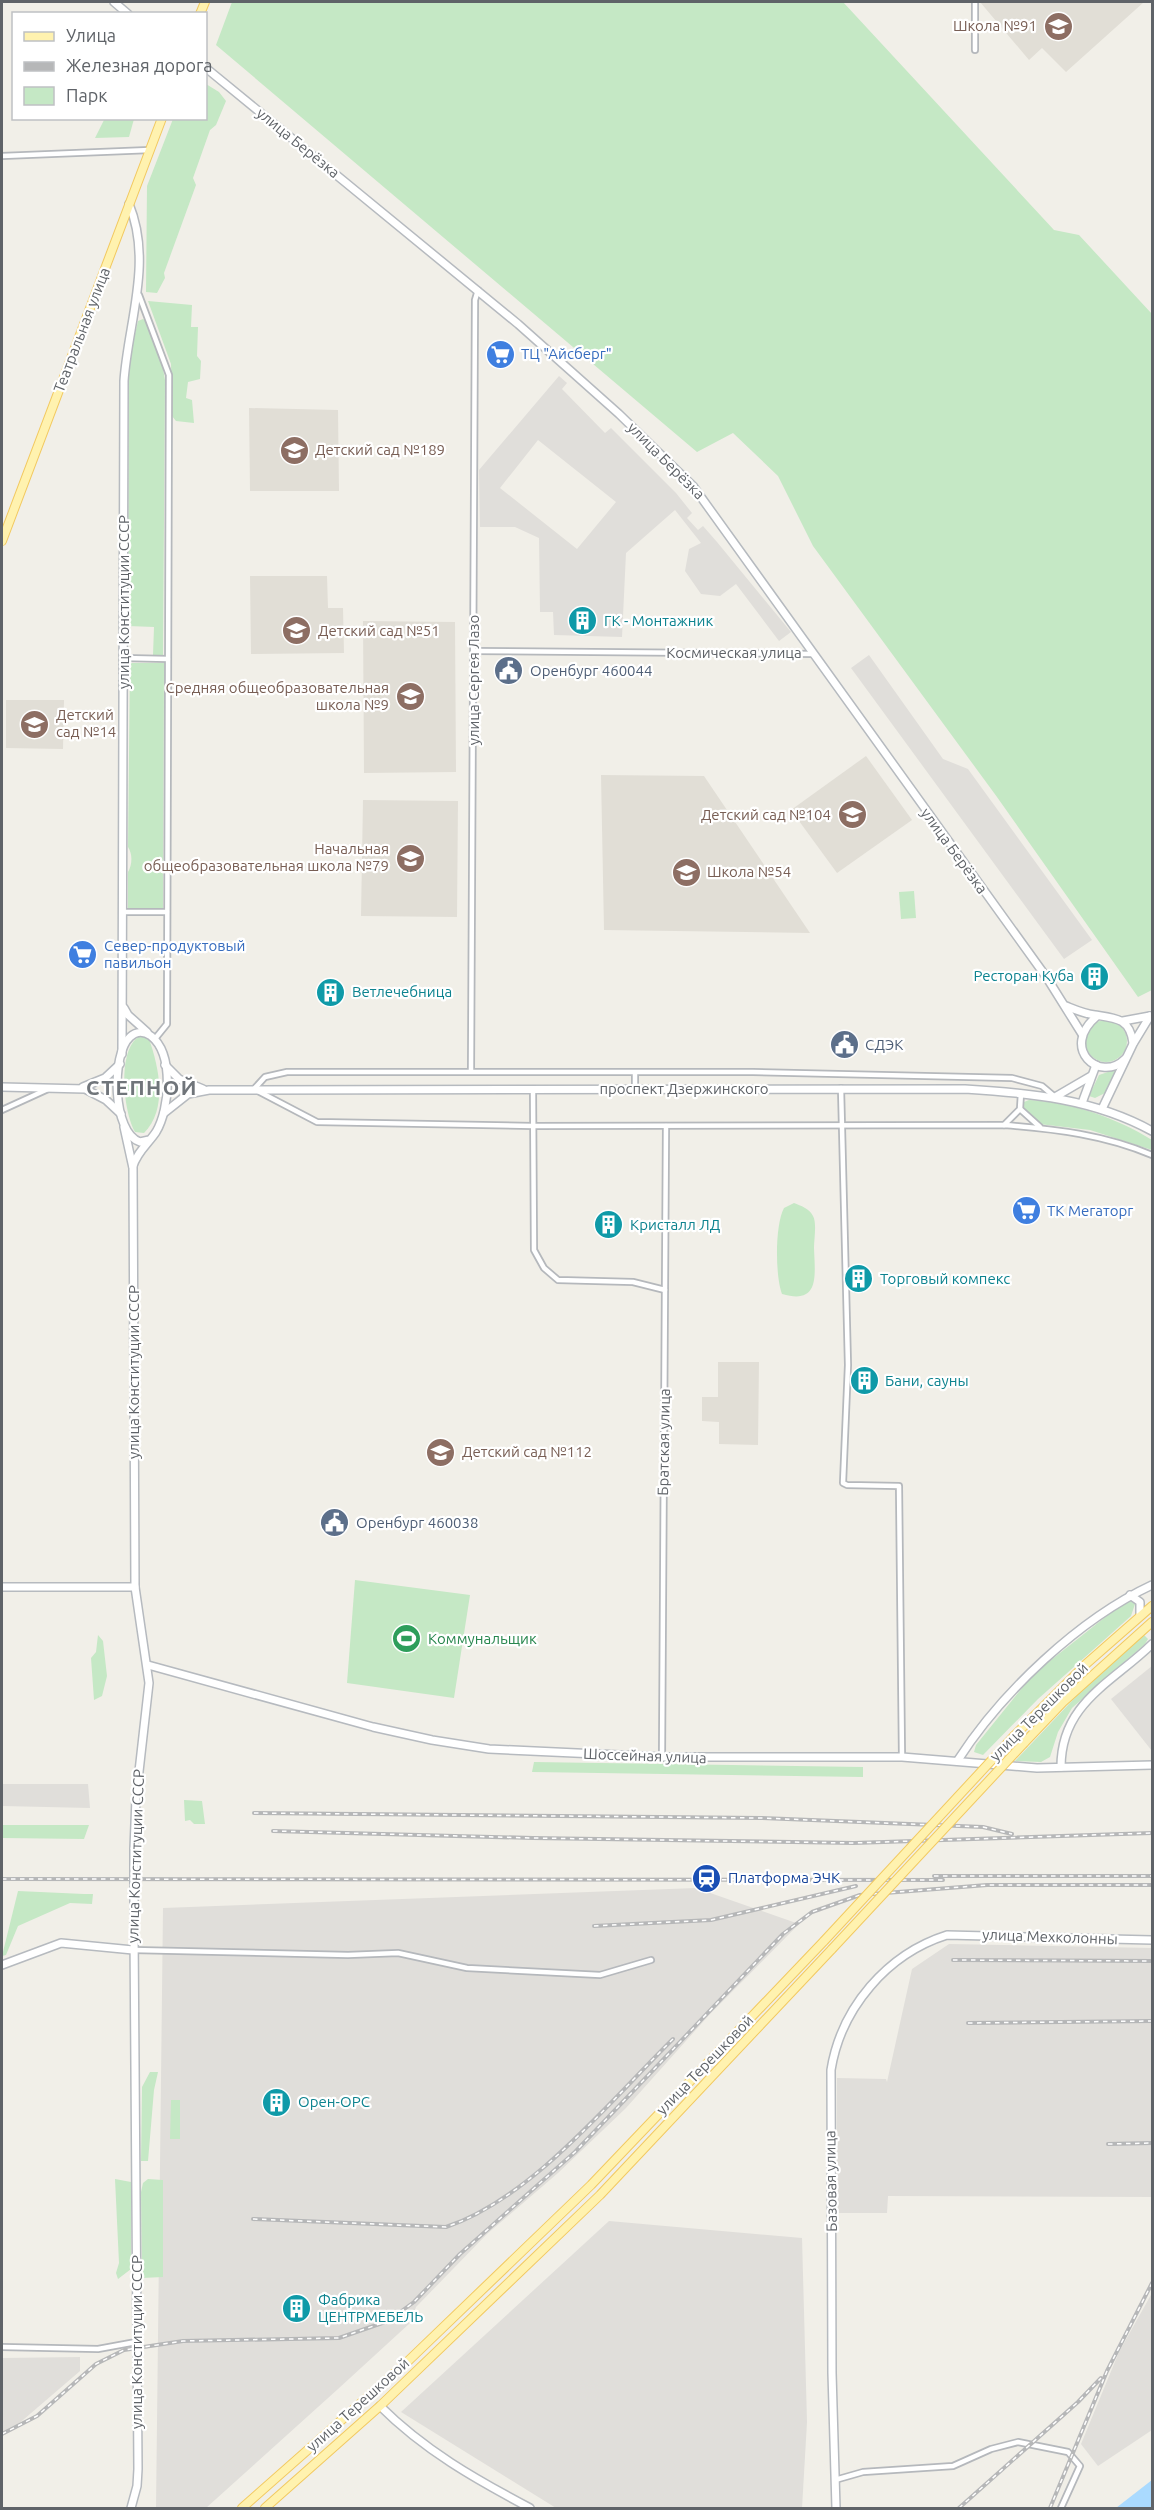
<svg xmlns="http://www.w3.org/2000/svg" width="1154" height="2510" font-family="Ubuntu,sans-serif">
<rect width="100%" height="100%" fill="#f1efe8"/>
<g fill="#e0deda" fill-rule="evenodd">
<path d="M559,376l8,7 -5,6 43,44 6,-5 65,65 16,20 -5,5 11,12 5,-4 14,16 74,90 -12,9 -43,-57 -16,12 -19,-2 -16,-23 4,-22 12,-6 -26,-33 -49,43 -4,84 -68,-2 -1,-23h-13l-1,-74 -24,-11h-35l-1,-57zM538,440l78,62 -39,47 -77,-61z"/>
<polygon points="869,655 943,759 968,769 1092,940 1064,959 851,668"/>
<polygon points="1152,1666 1152,1751 1111,1699"/>
<polygon points="2,1784 88,1784 90,1808 2,1806"/>
<polygon points="696,1888 799,1924 710,2014 626,2108 558,2173 487,2234 416,2307 410,2323 338,2389 206,2508 156,2508 163,1908"/>
<polygon points="949,1944 1152,1948 1152,2197 888,2196 887,2213 837,2213 837,2078 886,2079 887,2082 912,1969"/>
<polygon points="609,2221 802,2238 807,2422 802,2508 556,2508 401,2412"/>
<polygon points="1152,2293 1152,2430 1098,2466 1081,2444 1119,2352"/>
<polygon points="80,2357 80,2371 16,2426 2,2432 2,2358"/>
</g>
<g fill="#e1ded6">
<polygon points="980,2 1144,2 1066,72 1042,48 1029,60"/>
<polygon points="249,408 338,410 339,491 250,491"/>
<polygon points="250,576 327,576 328,608 343,608 344,653 251,654"/>
<polygon points="363,621 455,622 456,772 364,773"/>
<polygon points="6,700 64,700 63,749 6,748"/>
<polygon points="866,756 912,820 837,873 791,810"/>
<polygon points="601,775 704,776 810,933 604,930"/>
<polygon points="363,800 458,801 457,917 361,916"/>
<polygon points="718,1362 759,1362 758,1445 719,1444 719,1422 702,1421 702,1397 718,1397"/>
</g>
<g fill="#c5e8c5">
<polygon points="232,2 843,2 1054,230 1079,235 1152,314 1152,990 1138,997 997,797 813,546 778,476 733,433 697,452 216,45"/>
<polygon points="206,84 219,92 226,101 216,125 210,130 193,178 196,185 164,273 165,278 157,293 146,292 147,186 173,119 206,118"/>
<polygon points="105,118 134,119 129,137 95,138"/>
<polygon points="148,301 192,305 191,327 198,327 197,356 201,361 200,379 188,382 186,398 192,400 194,423 176,421 172,416 171,364"/>
<polygon points="143,319 146,321 162,363 165,380 163,655 153,655 154,627 128,626 129,360 138,321"/>
<path d="M130,663h34l-1,246 -35,1v-38c4,-6 5,-18 0,-25z"/>
<polygon points="914,891 916,918 901,919 899,892"/>
<circle cx="1106" cy="1041" r="21"/>
<path d="M142,1035l7,4c10,28 19,70 -5,94l-9,-1c-12,-20 -19,-87 7,-97z"/>
<polygon points="1117,1069 1105,1093 1095,1098 1089,1096 1099,1075"/>
<path d="M1029,1100c42,2 88,18 123,40v10l-62,-20 -51,-6 -16,-15 1,-7z"/>
<path d="M794,1203c7,3 15,5 19,13 4,7 1,23 1,32 1,28 6,57 -32,46 -7,-19 -7,-69 2,-86z"/>
<polygon points="355,1580 470,1595 454,1698 347,1683"/>
<polygon points="1130,1601 1135,1604 1131,1616 1038,1699 983,1755 974,1752 976,1745 1027,1682 1046,1664 1123,1603"/>
<polygon points="98,1635 103,1641 107,1676 102,1696 94,1700 91,1658 96,1652"/>
<polygon points="1144,1635 1148,1639 1145,1644 1072,1708 1058,1732 1050,1757 1041,1762 1015,1761 1085,1687"/>
<polygon points="534,1762 863,1767 863,1777 532,1772"/>
<polygon points="184,1800 202,1801 205,1824 194,1824 190,1820 185,1821"/>
<polygon points="2,1825 89,1825 84,1839 2,1838"/>
<polygon points="18,1891 84,1894 93,1894 92,1904 70,1903 18,1926 6,1955 2,1956"/>
<polygon points="150,2072 158,2072 154,2090 148,2161 141,2161 142,2087"/>
<polygon points="171,2100 180,2100 180,2139 170,2139"/>
<polygon points="115,2179 131,2182 131,2269 118,2279 116,2273 119,2263"/>
<polygon points="148,2179 163,2180 163,2277 142,2278 141,2192 143,2183"/>
</g>
<polygon fill="#aadaff" points="1152,2480 1152,2508 1116,2508"/>
<g fill="none" stroke-linecap="round" stroke-linejoin="round">
<defs>
<g id="street">
<polyline points="975,2 975,50"/>
<polyline points="2,156 150,150"/>
<polyline points="139,295 169,375 167,1024 154,1040"/>
<polyline points="474,651 814,654"/>
<polyline points="124,658 168,659"/>
<polyline points="123,912 167,912"/>
<polyline points="471,1071 475,300 478,290"/>
<polyline points="841,1088 848,1365 843,1483 847,1485 899,1486 902,1757"/>
<polyline points="635,1089 635,1073"/>
<polyline points="533,1090 534,1250 544,1268 558,1280 633,1282 665,1290"/>
<path d="M1055,1097l-13,-11 -30,-8 -259,-6h-466l-22,5 -11,12 63,33 216,4 471,-1c52,4 101,10 148,30"/>
<polyline points="1020,1109 1040,1127"/>
<polyline points="2,1110 48,1089"/>
<polyline points="1004,1125 1020,1109 1021,1093"/>
<polyline points="662,1757 666,1126"/>
<polyline points="133,1950 348,1955 398,1953 467,1968 600,1975 651,1960"/>
<polyline points="2,2347 98,2349 136,2342"/>
<polyline points="835,2480 863,2472 953,2466 991,2449 1018,2442 1068,2452 1080,2466 1061,2508"/>
</g>
<g id="secondary">
<polyline points="114,2 128,14"/>
<polyline points="206,68 518,324 619,414 693,486 1047,978 1082,1034"/>
<path d="M1066,1006c10,4 19,8 29,9 20,3 35,3 38,28"/>
<polyline points="124,1008 128,1015 147,1032"/>
<path d="M1097,1016c-38,32 3,68 28,43"/>
<polyline points="1123,1021 1150,1016"/>
<path d="M122,1054l2,-673c4,-58 29,-119 5,-177"/>
<polyline points="165,1065 179,1079 203,1089"/>
<polyline points="2,1087 85,1089 106,1100 121,1114"/>
<polyline points="83,1087 105,1078 120,1064"/>
<polyline points="1055,1097 1091,1076"/>
<polyline points="1082,1103 1096,1065"/>
<polyline points="1102,1109 1133,1044 1150,1016"/>
<path d="M164,1113l24,-19 21,-4 756,-1c65,4 129,10 187,42"/>
<polyline points="124,1127 133,1168 135,1587 149,1683 136,1798 134,1849"/>
<path d="M133,1166c4,-14 15,-22 23,-34 14,-23 18,-78 -5,-96 -7,-5 -15,-5 -21,1 -19,17 -18,96 10,105l9,-2"/>
<polyline points="2,1587 135,1587"/>
<polyline points="1130,1595 1140,1602 1140,1616"/>
<polyline points="148,1665 373,1727 432,1740 489,1749 662,1757 902,1757 1037,1768 1152,1765"/>
<path d="M958,1760c44,-68 121,-141 194,-175"/>
<path d="M1061,1767c0,-64 51,-84 91,-123"/>
<polyline points="2,1965 61,1943 133,1950"/>
<path d="M380,2406c44,44 95,73 150,102"/>
<polyline points="131,2508 137,2486 138,2469 134,1932"/>
<path d="M836,2508l-4,-135 -1,-303c10,-62 56,-116 116,-135l205,5"/>
</g>
<g id="primary">
<polyline points="200,14 205,2"/>
<polyline points="2,541 162,118"/>
<polyline points="1015,1735 1086,1664 1152,1606"/>
<polyline points="1024,1743 1063,1702 1152,1622"/>
<polyline points="242,2508 405,2364 591,2185 824,1941"/>
<polyline points="265,2508 380,2406 600,2195 832,1949"/>
</g>
</defs>
<use href="#street" stroke="#b5b8bc" stroke-width="8"/>
<use href="#secondary" stroke="#b6babf" stroke-width="10"/>
<use href="#primary" stroke="#f2c960" stroke-width="10"/>
<use href="#street" stroke="#fff" stroke-width="4.5"/>
<use href="#secondary" stroke="#fff" stroke-width="7"/>
<use href="#primary" stroke="#fff2af" stroke-width="8"/>
<defs>
<g id="rail">
<polyline points="254,1813 761,1818 983,1827 1012,1834"/>
<polyline points="273,1831 533,1838 854,1843 1152,1833"/>
<polyline points="934,1876 1152,1876"/>
<polyline points="2,1879 943,1880"/>
<polyline points="594,1926 711,1920 856,1886"/>
<polyline points="953,1960 1152,1961"/>
<polyline points="968,2023 1152,2021"/>
<polyline points="1108,2144 1152,2143"/>
<path d="M253,2219l193,8c86,-29 163,-125 227,-188"/>
<polyline points="2,2434 37,2416 96,2364 124,2350 183,2341 339,2338 388,2321 414,2302 460,2254 575,2152 783,1934 812,1912 860,1895 987,1885 1152,1885"/>
<polyline points="959,2508 1078,2402 1101,2378"/>
<polyline points="1050,2508 1107,2371 1152,2283"/>
</g>
</defs>
<use href="#rail" stroke="#b6b7b8" stroke-width="4"/>
<use href="#rail" stroke="#fff" stroke-width="1.5" stroke-dasharray="4.5" stroke-linecap="butt"/>
<defs>
<polyline id="secondary-bridge" points="134,1932 134,1849"/>
<g id="primary-bridge">
<polyline points="824,1941 1015,1735"/>
<polyline points="832,1949 1024,1743"/>
</g>
</defs>
<use href="#secondary-bridge" stroke="#b6babf" stroke-width="10" stroke-linecap="butt"/>
<use href="#primary-bridge" stroke="#f2c960" stroke-width="10" stroke-linecap="butt"/>
<use href="#secondary-bridge" stroke="#fff" stroke-width="7"/>
<use href="#primary-bridge" stroke="#fff2af" stroke-width="8"/>
</g>
<defs>
<symbol id="school-disc" viewBox="-11 -11 22 22"><circle r="9.5" fill="#8d6e63" stroke="#fff"/><path d="M0-5L7-2L0 1L-7-2ZM-4 1L0 2.5L4 1V4Q0 6-4 4Z" fill="#fff"/></symbol>
<symbol id="supermarket-disc" viewBox="-11 -11 22 22"><circle r="9.5" fill="#3f7fe0" stroke="#fff"/><path d="M-6-5.5h2.5l.6 2H6L4.5 2H-2.5L-4.4-4H-6ZM-1.5 3.2a1.3 1.3 0 1 0 .1 0ZM3 3.2a1.3 1.3 0 1 0 .1 0Z" fill="#fff"/></symbol>
<symbol id="building-disc" viewBox="-11 -11 22 22"><circle r="9.5" fill="#0f9aa8" stroke="#fff"/><path d="M-4-6H4V6H1V3H-1V6H-4ZM-2.5-4.3h1.7v1.8h-1.7ZM.8-4.3h1.7v1.8H.8ZM-2.5-1h1.7V.8h-1.7ZM.8-1h1.7V.8H.8Z" fill="#fff"/></symbol>
<symbol id="civic-disc" viewBox="-11 -11 22 22"><circle r="9.5" fill="#5c6f8a" stroke="#fff"/><path d="M-.6-6.5H3V-4.5H.6V-3L4-1V1h2V6H-6V1h2V-1L-.6-3ZM-1.2 2.5V6h2.4V2.5Z" fill="#fff"/></symbol>
<symbol id="stadium-disc" viewBox="-11 -11 22 22"><circle r="9.5" fill="#2e9e5b" stroke="#fff"/><path d="M0-5a6.5 5 0 1 0 0 10a6.5 5 0 1 0 0-10ZM-3.5-1.8h7v3.6h-7Z" fill="#fff"/></symbol>
<symbol id="station-disc" viewBox="-11 -11 22 22"><circle r="9.5" fill="#1a4fb4" stroke="#fff"/><path d="M-3-6H3Q5-6 5-4V2Q5 4 3 4L4.5 6H3L1.5 4h-3L-3 6H-4.5L-3 4Q-5 4-5 2V-4Q-5-6-3-6ZM-3.5-4v3h7v-3ZM-3.5 1v1.5H-2V1ZM2 1v1.5H3.5V1Z" fill="#fff"/></symbol>
</defs>
<g fill-rule="evenodd">
<use href="#school-disc" x="1042" y="10" width="33" height="33"/>
<use href="#supermarket-disc" x="484" y="338" width="33" height="33"/>
<use href="#school-disc" x="278" y="434" width="33" height="33"/>
<use href="#building-disc" x="566" y="604" width="33" height="33"/>
<use href="#school-disc" x="280" y="614" width="33" height="33"/>
<use href="#civic-disc" x="492" y="654" width="33" height="33"/>
<use href="#school-disc" x="394" y="680" width="33" height="33"/>
<use href="#school-disc" x="18" y="708" width="33" height="33"/>
<use href="#school-disc" x="836" y="798" width="33" height="33"/>
<use href="#school-disc" x="394" y="842" width="33" height="33"/>
<use href="#school-disc" x="670" y="856" width="33" height="33"/>
<use href="#supermarket-disc" x="66" y="938" width="33" height="33"/>
<use href="#building-disc" x="1078" y="960" width="33" height="33"/>
<use href="#building-disc" x="314" y="976" width="33" height="33"/>
<use href="#civic-disc" x="828" y="1028" width="33" height="33"/>
<use href="#supermarket-disc" x="1010" y="1194" width="33" height="33"/>
<use href="#building-disc" x="592" y="1208" width="33" height="33"/>
<use href="#building-disc" x="842" y="1262" width="33" height="33"/>
<use href="#building-disc" x="848" y="1364" width="33" height="33"/>
<use href="#school-disc" x="424" y="1436" width="33" height="33"/>
<use href="#civic-disc" x="318" y="1506" width="33" height="33"/>
<use href="#stadium-disc" x="390" y="1622" width="33" height="33"/>
<use href="#station-disc" x="690" y="1862" width="33" height="33"/>
<use href="#building-disc" x="260" y="2086" width="33" height="33"/>
<use href="#building-disc" x="280" y="2292" width="33" height="33"/>
</g>
<g text-anchor="middle" stroke-width="4.5" stroke-linejoin="round" paint-order="stroke">
<g font-size="15" fill="#785e54" stroke="#fff" text-anchor="start">
<text x="1037" y="31" text-anchor="end">Школа №91</text>
<text x="315" y="455">Детский сад №189</text>
<text x="318" y="636">Детский сад №51</text>
<text x="389" y="693" text-anchor="end">Средняя общеобразовательная<tspan x="389" dy="17">школа №9</tspan></text>
<text x="56" y="720">Детский<tspan x="56" dy="17">сад №14</tspan></text>
<text x="831" y="820" text-anchor="end">Детский сад №104</text>
<text x="389" y="854" text-anchor="end">Начальная<tspan x="389" dy="17">общеобразовательная школа №79</tspan></text>
<text x="707" y="877">Школа №54</text>
<text x="462" y="1457">Детский сад №112</text>
</g>
<g font-size="15" fill="#5f6368" stroke="#fff">
<text transform="translate(298 143) rotate(39)" y="5">улица Берёзка</text>
<text transform="translate(82 330) rotate(-69)" y="5">Театральная улица</text>
<text transform="translate(666 461) rotate(45)" y="5">улица Берёзка</text>
<text transform="translate(124 602) rotate(-90)" y="5">улица Конституции СССР</text>
<text x="734" y="658">Космическая улица</text>
<text transform="translate(474 680) rotate(-90)" y="5">улица Сергея Лазо</text>
<text transform="translate(954 851) rotate(54)" y="5">улица Берёзка</text>
<text x="684" y="1094">проспект Дзержинского</text>
<text transform="translate(134 1372) rotate(-90)" y="5">улица Конституции СССР</text>
<text transform="translate(664 1442) rotate(-89)" y="5">Братская улица</text>
<text transform="translate(1039 1712) rotate(-45)" y="5">улица Терешковой</text>
<text transform="translate(645 1756) rotate(2)" y="5">Шоссейная улица</text>
<text transform="translate(136 1856) rotate(-88)" y="5">улица Конституции СССР</text>
<text transform="translate(1050 1937) rotate(2)" y="5">улица Мехколонны</text>
<text transform="translate(705 2065) rotate(-46)" y="5">улица Терешковой</text>
<text transform="translate(831 2181) rotate(-91)" y="5">Базовая улица</text>
<text transform="translate(137 2342) rotate(-90)" y="5">улица Конституции СССР</text>
<text transform="translate(358 2405) rotate(-42)" y="5">улица Терешковой</text>
</g>
<g font-size="15" fill="#366cbe" stroke="#fff" text-anchor="start">
<text x="521" y="359">ТЦ "Айсберг"</text>
<text x="104" y="951">Север-продуктовый<tspan x="104" dy="17">павильон</tspan></text>
<text x="1047" y="1216">ТК Мегаторг</text>
</g>
<g font-size="15" fill="#0d838f" stroke="#fff" text-anchor="start">
<text x="604" y="626">ГК - Монтажник</text>
<text x="1074" y="981" text-anchor="end">Ресторан Куба</text>
<text x="352" y="997">Ветлечебница</text>
<text x="630" y="1230">Кристалл ЛД</text>
<text x="880" y="1284">Торговый компекс</text>
<text x="885" y="1386">Бани, сауны</text>
<text x="298" y="2107">Орен-ОРС</text>
<text x="318" y="2305">Фабрика<tspan x="318" dy="17">ЦЕНТРМЕБЕЛЬ</tspan></text>
</g>
<g font-size="15" fill="#4e5e75" stroke="#fff" text-anchor="start">
<text x="530" y="676">Оренбург 460044</text>
<text x="865" y="1050">СДЭК</text>
<text x="356" y="1528">Оренбург 460038</text>
</g>
<g font-size="15" fill="#27864d" stroke="#fff" text-anchor="start">
<text x="428" y="1644">Коммунальщик</text>
</g>
<g font-size="15" fill="#164399" stroke="#fff" text-anchor="start">
<text x="728" y="1883">Платформа ЭЧК</text>
</g>
<g font-size="21" font-weight="bold" letter-spacing="1.5" fill="#70757a" stroke="#fff">
<text x="142" y="1095">СТЕПНОЙ</text>
</g>
</g>
<rect width="1154" height="2510" fill="none" stroke="#5f6368" stroke-width="6"/>
<rect x="12" y="12" width="195" height="108" fill="#ffffff" stroke="#bfc1c3" stroke-width="1.5"/>
<rect x="24" y="32" width="30" height="9" fill="#fff2af" stroke="#bfc1c3" stroke-width="1.5"/>
<text x="66" y="42" font-size="18" fill="#5f6368">Улица</text>
<rect x="24" y="62" width="30" height="9" fill="#b6b7b8" stroke="#bfc1c3" stroke-width="1.5"/>
<text x="66" y="72" font-size="18" fill="#5f6368">Железная дорога</text>
<rect x="24" y="87" width="30" height="18" fill="#c5e8c5" stroke="#bfc1c3" stroke-width="1.5"/>
<text x="66" y="102" font-size="18" fill="#5f6368">Парк</text>
</svg>
